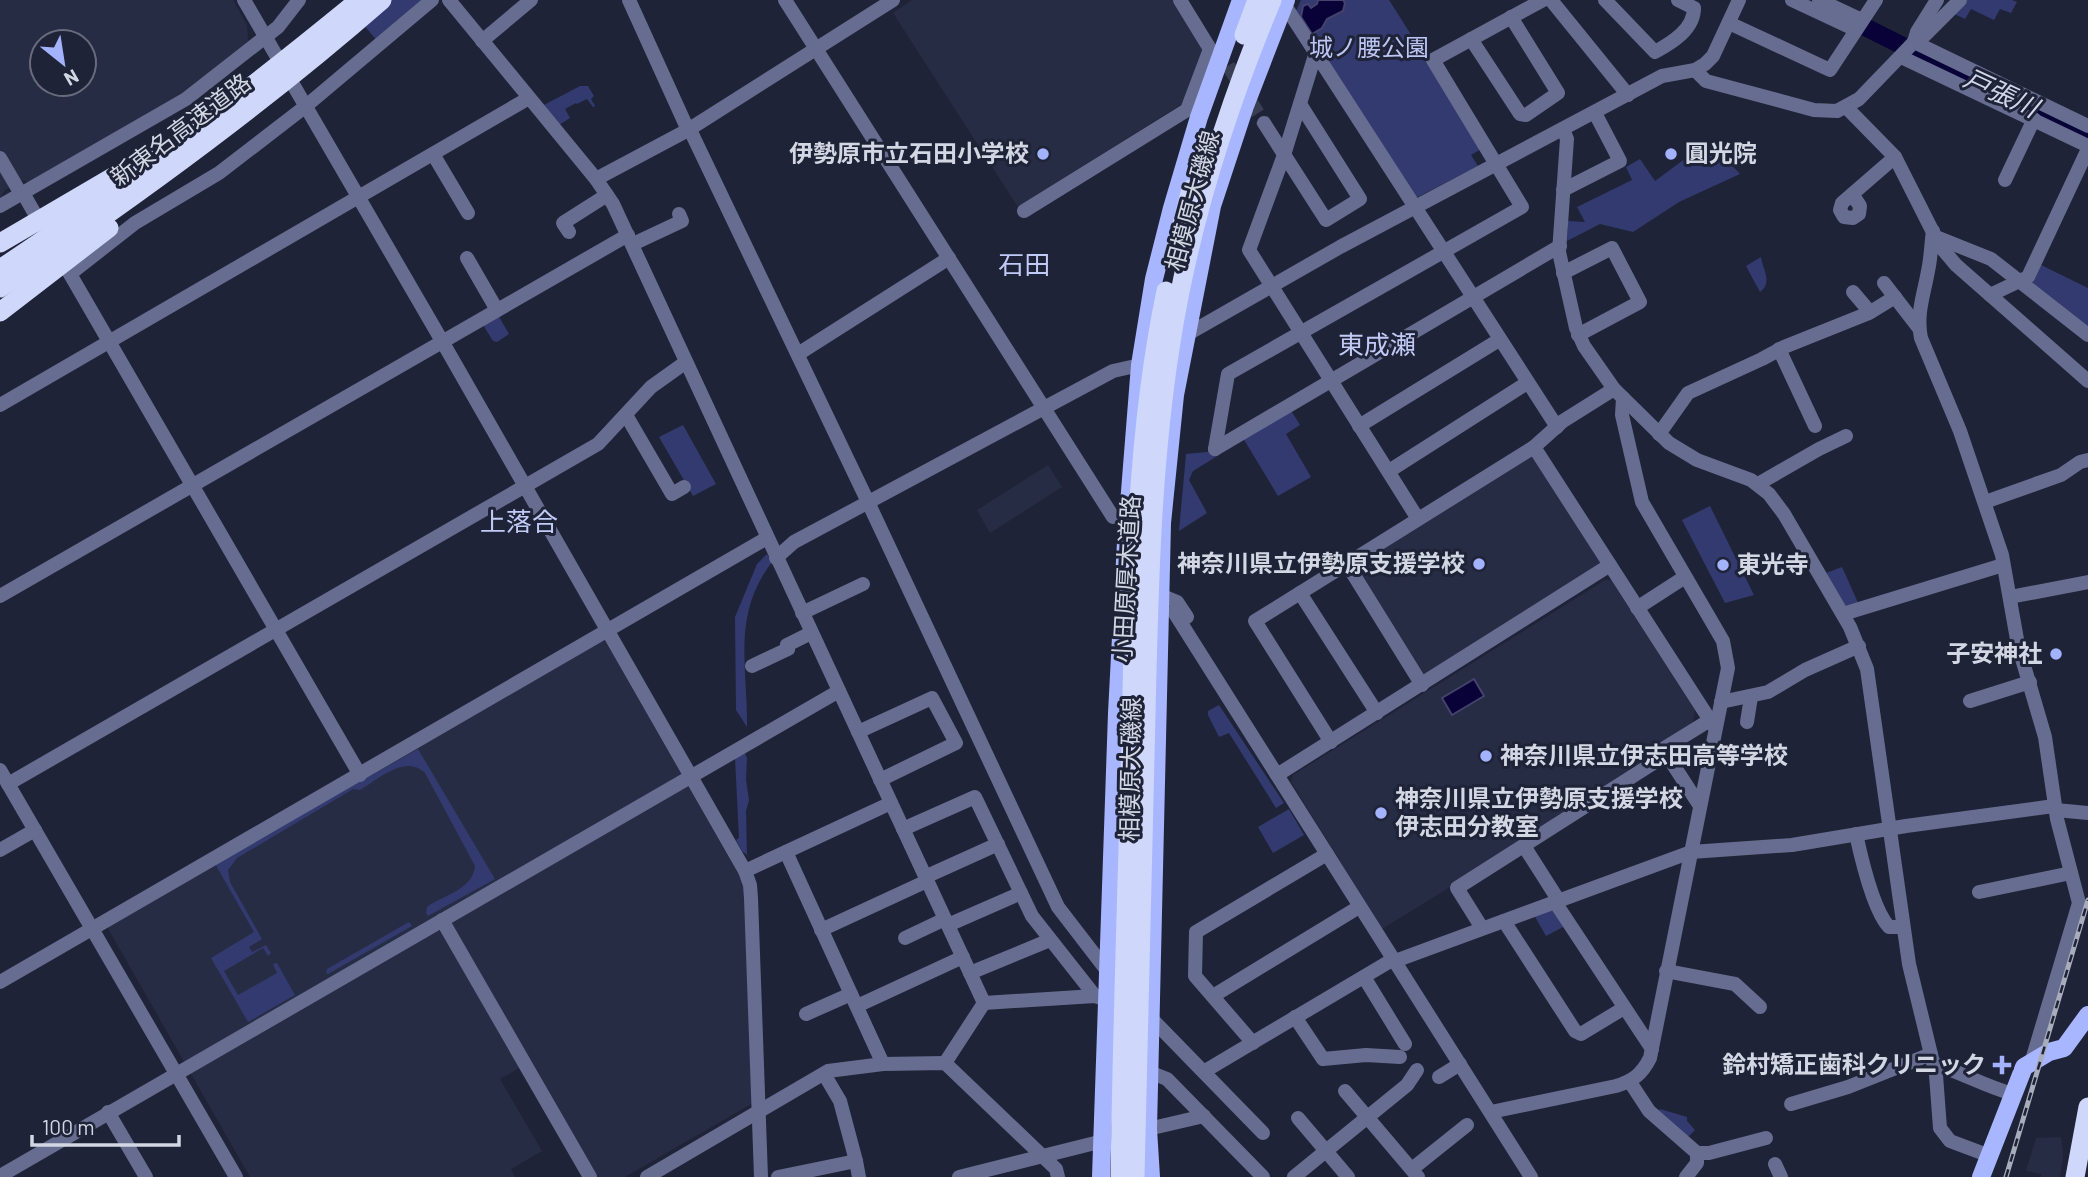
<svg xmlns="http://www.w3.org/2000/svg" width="2088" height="1177" font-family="Barlow,'Noto Sans JP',sans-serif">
<rect width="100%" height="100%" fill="#1f2337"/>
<g fill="#272c45" fill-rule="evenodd">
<path d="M0,0h233l14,25 1,16 -63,51 -156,90 -8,-2 -16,10 -5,8zM42,42h42v42h-42z"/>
<polygon points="912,0 1175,0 1205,47 1185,102 1018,207 893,13"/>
<polygon points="1532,452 1602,563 1426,675 1422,674 1355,564"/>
<polygon points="1048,465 1062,487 990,533 977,510"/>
<polygon points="1605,580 1611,580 1695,710 1693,723 1647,752 1649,759 1502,855 1382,929 1291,782 1293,775"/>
<polygon points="603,637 745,886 753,1103 625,1177 597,1177 530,1062 500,1079 542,1151 511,1169 515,1177 250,1177 106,925"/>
<polygon points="2061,1137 2063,1155 2060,1177 2041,1177 2041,1174 2026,1171 2036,1138"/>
</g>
<g fill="#333a6f">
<polygon points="343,0 427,0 378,42"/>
<polygon points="1301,0 1389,0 1483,148 1471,155 1478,166 1416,198 1295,13"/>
<polygon points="1965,0 2012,0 2017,2 2011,13 2000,9 1994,20 1971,9 1965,19 1952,13"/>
<polygon points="580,86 588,86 594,96 591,99 595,106 593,107 587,99 577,104 576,103 565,109 570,118 559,125 544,105"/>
<polygon points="1709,141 1740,174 1679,202 1633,232 1600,224 1567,241 1568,221 1585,222 1577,207 1632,180 1626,167 1640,159 1655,181"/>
<path d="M1761,257c2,13 12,26 -1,35l-14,-26z"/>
<polygon points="2041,265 2088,288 2088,331 2034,287 2033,283"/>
<polygon points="498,315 509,334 497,342 493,341 483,325"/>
<polygon points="1290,409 1300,425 1286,434 1311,477 1278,496 1243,438"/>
<polygon points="683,425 716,484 693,496 659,437"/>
<polygon points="1217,451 1219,455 1193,471 1189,480 1207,513 1179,531 1186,454"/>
<polygon points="1710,506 1754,595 1725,603 1682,520"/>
<path d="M767,554l5,8c-41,53 -24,107 -25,165l-11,-17 -1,-93 22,-53z"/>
<polygon points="1842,567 1859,605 1847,609 1826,573"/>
<polygon points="1219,705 1284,803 1276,808 1229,733 1219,737 1208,715 1208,711"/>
<path d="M418,749l77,130 -67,37 -2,-3 1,-6c16,-12 46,-17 48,-41l-50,-93c-20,-19 -46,6 -65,17l-7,-1 -116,69 -9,12 2,12 32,57 -13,8 3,5 14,-7 5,8 -3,3 -5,-8 -39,23 14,24 39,-22 -4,-9 4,-1 18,32 -47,27 -37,-64 43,-26 -40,-70 148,-84 1,2z"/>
<polygon points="745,753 747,758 746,780 749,800 746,811 747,855 742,851 736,840 739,838 735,758"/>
<polygon points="1289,809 1304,835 1273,853 1258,827"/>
<polygon points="1550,910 1559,911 1567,925 1546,936 1534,915"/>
<polygon points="409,922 412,926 328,974 326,973 327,969"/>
<polygon points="1660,1109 1687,1117 1687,1121 1695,1130 1686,1139 1658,1112"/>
</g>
<g fill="#080238" stroke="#45426c" stroke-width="2">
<polygon points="1318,0 1343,0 1345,3 1343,11 1327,19 1322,28 1312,34 1301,17 1303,6 1308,4 1311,8 1317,4"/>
<polygon points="1474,679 1484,696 1452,715 1442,698"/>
</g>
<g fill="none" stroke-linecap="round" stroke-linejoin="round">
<g stroke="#080238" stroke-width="18">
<polyline points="1865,27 1901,45"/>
<polyline points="1915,52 2088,133"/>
</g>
<polyline stroke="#3a3e51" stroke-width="14" stroke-dasharray="14 7" stroke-linecap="butt" points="1217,48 1264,123"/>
<g stroke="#666d90" stroke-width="14">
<polyline points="244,0 442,341 745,871 750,885 751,898 761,1177"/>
<polyline points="449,0 596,179 613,204 984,1003"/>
<polyline points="629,0 688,130 692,134 868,502 1058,907 1108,972"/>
<polyline points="785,0 1113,517"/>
<polyline points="1180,0 1210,49"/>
<polyline points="1551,0 1628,95"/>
<path d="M1605,0l50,52c18,-10 39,-23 39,-44l-16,-8"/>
<polyline points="1792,0 1856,30"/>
<polyline points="1819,0 1862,20"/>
<polyline points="1284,4 1557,427"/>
<polyline points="1729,23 1830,70 1876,0"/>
<polyline points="1471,39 1520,114 1526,115 1558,93 1511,17"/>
<polyline points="482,41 531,0"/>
<polyline points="1914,42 2088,126"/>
<polyline points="1914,42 1917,32 1937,0"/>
<polyline points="1316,52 1284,155 1249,250 1418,519"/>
<polyline points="1901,57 2088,146"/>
<polyline points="1695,70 1706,81 1814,110 1837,111 1859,99 1914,42 1921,39 1960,0"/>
<polyline points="1847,108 1895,157 1940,246 1956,265 2088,381"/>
<polyline points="1264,123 1326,220 1360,199 1300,104"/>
<polyline points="1563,129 1567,139 1559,252 1576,328 1584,346 1614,389 1669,443 1697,460 1751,480 1769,494 1784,514 1850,627 1867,669 1909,964 1936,1075 1940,1128 1950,1141 1990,1156"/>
<polyline points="433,154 468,213"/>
<polyline points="0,158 21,194"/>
<polyline points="596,179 688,130 893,0"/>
<polyline points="2005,180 2034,119"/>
<polyline points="1563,190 1620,161 1595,113"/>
<polyline points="23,193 43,228"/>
<polyline points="1852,194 1860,206 1859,214 1853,218 1844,217 1840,210 1842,203 1895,157"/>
<polyline points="0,206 186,99 278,27 299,0"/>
<polyline points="1024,211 1187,110 1210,49"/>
<path d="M1933,231c-2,13 -2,27 -5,40 -4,23 -12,43 -7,67l39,93 42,124 16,90 27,92 12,82 22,84 -47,157"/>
<polyline points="569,232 563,223 607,195"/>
<polyline points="1936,237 1991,259 2088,335"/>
<polyline points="633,244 682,221 679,214"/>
<polyline points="59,255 360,775"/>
<polyline points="467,258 497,310"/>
<polyline points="1563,273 1612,248 1640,302 1578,335"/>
<polyline points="70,274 135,223 219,173 306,106 432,0"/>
<polyline points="1884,283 1918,327"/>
<polyline points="1853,292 1870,312"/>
<polyline points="1990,295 2028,277 2088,149"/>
<polyline points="1186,335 1340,247 1662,76 1695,70 1705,64 1713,56 1739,0"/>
<polyline points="1779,349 1815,426"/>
<polyline points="798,354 949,258"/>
<polyline points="0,405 529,98"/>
<polyline points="626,415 672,494 684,487"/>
<polyline points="1359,426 1499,340"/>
<polyline points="1659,434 1688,393 1762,359 1784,347 1869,313 1895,297"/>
<polyline points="1534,447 1715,728"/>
<polyline points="1215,449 1228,374 1522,207 1433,60 1543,0"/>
<polyline points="1215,449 1560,246"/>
<polyline points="1389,471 1527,383"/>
<polyline points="1758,484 1819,449 1846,436"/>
<polyline points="1985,502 2061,475 2080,462 2088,460"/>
<polyline points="776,558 794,542 1113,371 1140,365"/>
<polyline points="1347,564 1422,685"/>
<polyline points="1300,593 1377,713"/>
<polyline points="1160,595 1177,602 1187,617"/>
<polyline points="0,596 628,235"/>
<polyline points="2010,597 2088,582"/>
<polyline points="1637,608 1685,577"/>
<polyline points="1174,612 1531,1177"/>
<polyline points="802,613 863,584"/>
<polyline points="1843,614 2003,565"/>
<polyline points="752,666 788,649 787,645 811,633"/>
<polyline points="1970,701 2030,682"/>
<polyline points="1721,702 1768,692 1805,670 1859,646"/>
<polyline points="1747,722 1751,697"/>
<polyline points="858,732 932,698 956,743 880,780"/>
<polyline points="1331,742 1255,621 1534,447 1563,421 1614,389"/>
<polyline points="1711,750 1747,755"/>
<polyline points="0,770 236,1177"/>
<polyline points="1277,775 1610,565"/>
<polyline points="8,784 598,444 651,387 686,362"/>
<polyline points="1700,806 1663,749 1710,720"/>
<polyline points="2056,810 2088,813"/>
<polyline points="903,829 975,797 1032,916 1095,996"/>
<path d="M1856,834c5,23 17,76 33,93h14"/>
<polyline points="1524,846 1559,901"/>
<polyline points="0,850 35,830"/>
<polyline points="786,852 883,1064"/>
<polyline points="745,871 891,803"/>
<polyline points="925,877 998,844"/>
<polyline points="1979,892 2071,873"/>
<polyline points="1555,902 1652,1049"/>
<polyline points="442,920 590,1177"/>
<polyline points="1504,921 1575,1031 1581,1034 1624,1008"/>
<polyline points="948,925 1021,893"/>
<polyline points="1482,928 1457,888 1666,755"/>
<polyline points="821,930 927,881"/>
<polyline points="905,938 945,919"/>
<polyline points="1395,961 1691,852 1792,845 1906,826 2054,806"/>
<polyline points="1666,971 1735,984 1760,1007"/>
<polyline points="970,973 1050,940"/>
<polyline points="1364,977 1405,1044"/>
<polyline points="0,982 767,538"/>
<polyline points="1213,996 1359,907"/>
<polyline points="984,1003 1095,996 1101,998"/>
<polyline points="857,1006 963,957"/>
<polyline points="806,1014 851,994"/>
<polyline points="1150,1017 1263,1133"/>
<polyline points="1295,1017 1323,1059 1366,1055 1400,1057"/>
<polyline points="1253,1043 1195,976 1196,932 1327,854"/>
<polyline points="945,1063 984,1003"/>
<path d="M1934,1064c27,8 50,22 79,30"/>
<polyline points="1205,1071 1392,960"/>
<polyline points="1149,1072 1167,1079 1263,1177"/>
<polyline points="824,1074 840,1101 856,1161"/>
<polyline points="1439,1077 1460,1064"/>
<polyline points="1630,1082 1649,1111 1697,1153 1709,1153 1766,1138"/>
<polyline points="1345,1091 1418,1177"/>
<polyline points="1791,1104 1848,1087 1931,1054"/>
<polyline points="108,1112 146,1177"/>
<path d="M1491,1112l125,-26c17,-5 26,-12 34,-28l78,-390 -5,-27 -81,-139 -20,-87 1,-17"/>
<polyline points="1298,1118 1348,1177"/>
<polyline points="1148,1129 1204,1116"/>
<polyline points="1775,1164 1781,1177"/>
<polyline points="1412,1169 1467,1125"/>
<polyline points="0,1176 839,691"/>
<polyline points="647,1177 828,1071 883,1064 945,1063 1056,1169 1058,1177"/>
<polyline points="778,1177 856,1161 859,1177"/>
<polyline points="959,1177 1103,1141"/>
<polyline points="1294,1177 1407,1085 1417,1070"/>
<polyline points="1686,1177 1697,1163 1697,1153"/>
</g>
<g stroke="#a7b6ff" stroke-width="18">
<polyline points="1101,1177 1117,713 1126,542 1140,365 1154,279 1172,208 1199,117 1241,0"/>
<polyline points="1151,1177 1148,1129 1162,523 1175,395 1212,206 1245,106 1286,0"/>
<polyline points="1981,1177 2024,1067 2049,1052 2064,1048 2088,1015"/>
</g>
<g stroke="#cfd7fb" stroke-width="19">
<polyline points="1244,35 1257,0"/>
<polyline points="0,243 123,171"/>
<polyline points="1175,252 1191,189"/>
<path d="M0,269c125,-83 243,-174 359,-269"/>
<path d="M0,288c133,-89 262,-183 382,-288"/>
<polyline points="0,312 109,228"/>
<path d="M1120,1177c2,-144 7,-289 11,-433 3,-151 4,-305 35,-453"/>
<path d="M1135,1177c3,-154 7,-308 11,-462 3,-139 6,-281 33,-418 20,-102 53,-201 93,-297"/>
<polyline points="2075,1177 2088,1107"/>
</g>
<defs>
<polyline id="rail" points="2006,1177 2088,900"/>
</defs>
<use href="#rail" stroke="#a8acbb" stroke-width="5"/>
<use href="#rail" stroke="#1f2337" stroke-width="2.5" stroke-dasharray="8" stroke-linecap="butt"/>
</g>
<g fill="#a3b2fd" stroke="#1f2337" stroke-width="2.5">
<circle cx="1043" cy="154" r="7"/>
<circle cx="1671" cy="154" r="7"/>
<circle cx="1479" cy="564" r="7"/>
<circle cx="1723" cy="565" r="7"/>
<circle cx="2056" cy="654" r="7"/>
<circle cx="1486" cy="756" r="7"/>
<circle cx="1381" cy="813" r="7"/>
<path d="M1998.5 1054.5h7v7h7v7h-7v7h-7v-7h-7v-7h7z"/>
</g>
<g text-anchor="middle" stroke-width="6" stroke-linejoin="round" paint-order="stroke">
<g font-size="24" fill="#bdc6f2" stroke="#1f2337">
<text x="1369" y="56">城ノ腰公園</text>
</g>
<g font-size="24" fill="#d3d7e4" stroke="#1f2337">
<text transform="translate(181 130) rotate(-37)" y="8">新東名高速道路</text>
<text transform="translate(1193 201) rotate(-75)" y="8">相模原大磯線</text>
<text transform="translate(1127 579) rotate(-87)" y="8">小田原厚木道路</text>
<text transform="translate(1131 769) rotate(-89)" y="8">相模原大磯線</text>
</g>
<g font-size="24" font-weight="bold" fill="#d3d7e4" stroke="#1f2337" text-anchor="end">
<text x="1029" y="162">伊勢原市立石田小学校</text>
<text x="1685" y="162" text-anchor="start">圓光院</text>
<text x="1465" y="572">神奈川県立伊勢原支援学校</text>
<text x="1737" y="573" text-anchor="start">東光寺</text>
<text x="2042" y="662">子安神社</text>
<text x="1500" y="764" text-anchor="start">神奈川県立伊志田高等学校</text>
<text x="1395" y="807" text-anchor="start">神奈川県立伊勢原支援学校<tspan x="1395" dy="28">伊志田分教室</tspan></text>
<text x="1986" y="1073">鈴村矯正歯科クリニック</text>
</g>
<g font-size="26" font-style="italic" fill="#d1d7ed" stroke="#1f2337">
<text transform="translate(2001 93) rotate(25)" y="9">戸張川</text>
</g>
<g font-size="26" fill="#c1caf5" stroke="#1f2337">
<text x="1024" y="274">石田</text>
<text x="1377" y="354">東成瀬</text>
<text x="519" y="531">上落合</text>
</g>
</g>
<g transform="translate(63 63) rotate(150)"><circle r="33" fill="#1f2337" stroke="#676b7c" stroke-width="2"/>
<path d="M0-5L12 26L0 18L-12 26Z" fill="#a3b2fd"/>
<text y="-10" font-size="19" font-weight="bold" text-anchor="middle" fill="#d3d7e4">N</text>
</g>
<path d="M32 1135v10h147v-10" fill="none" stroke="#d3d7e4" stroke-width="3.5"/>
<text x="42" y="1135" font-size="21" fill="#d3d7e4" stroke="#1f2337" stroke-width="5" paint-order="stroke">100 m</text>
</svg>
